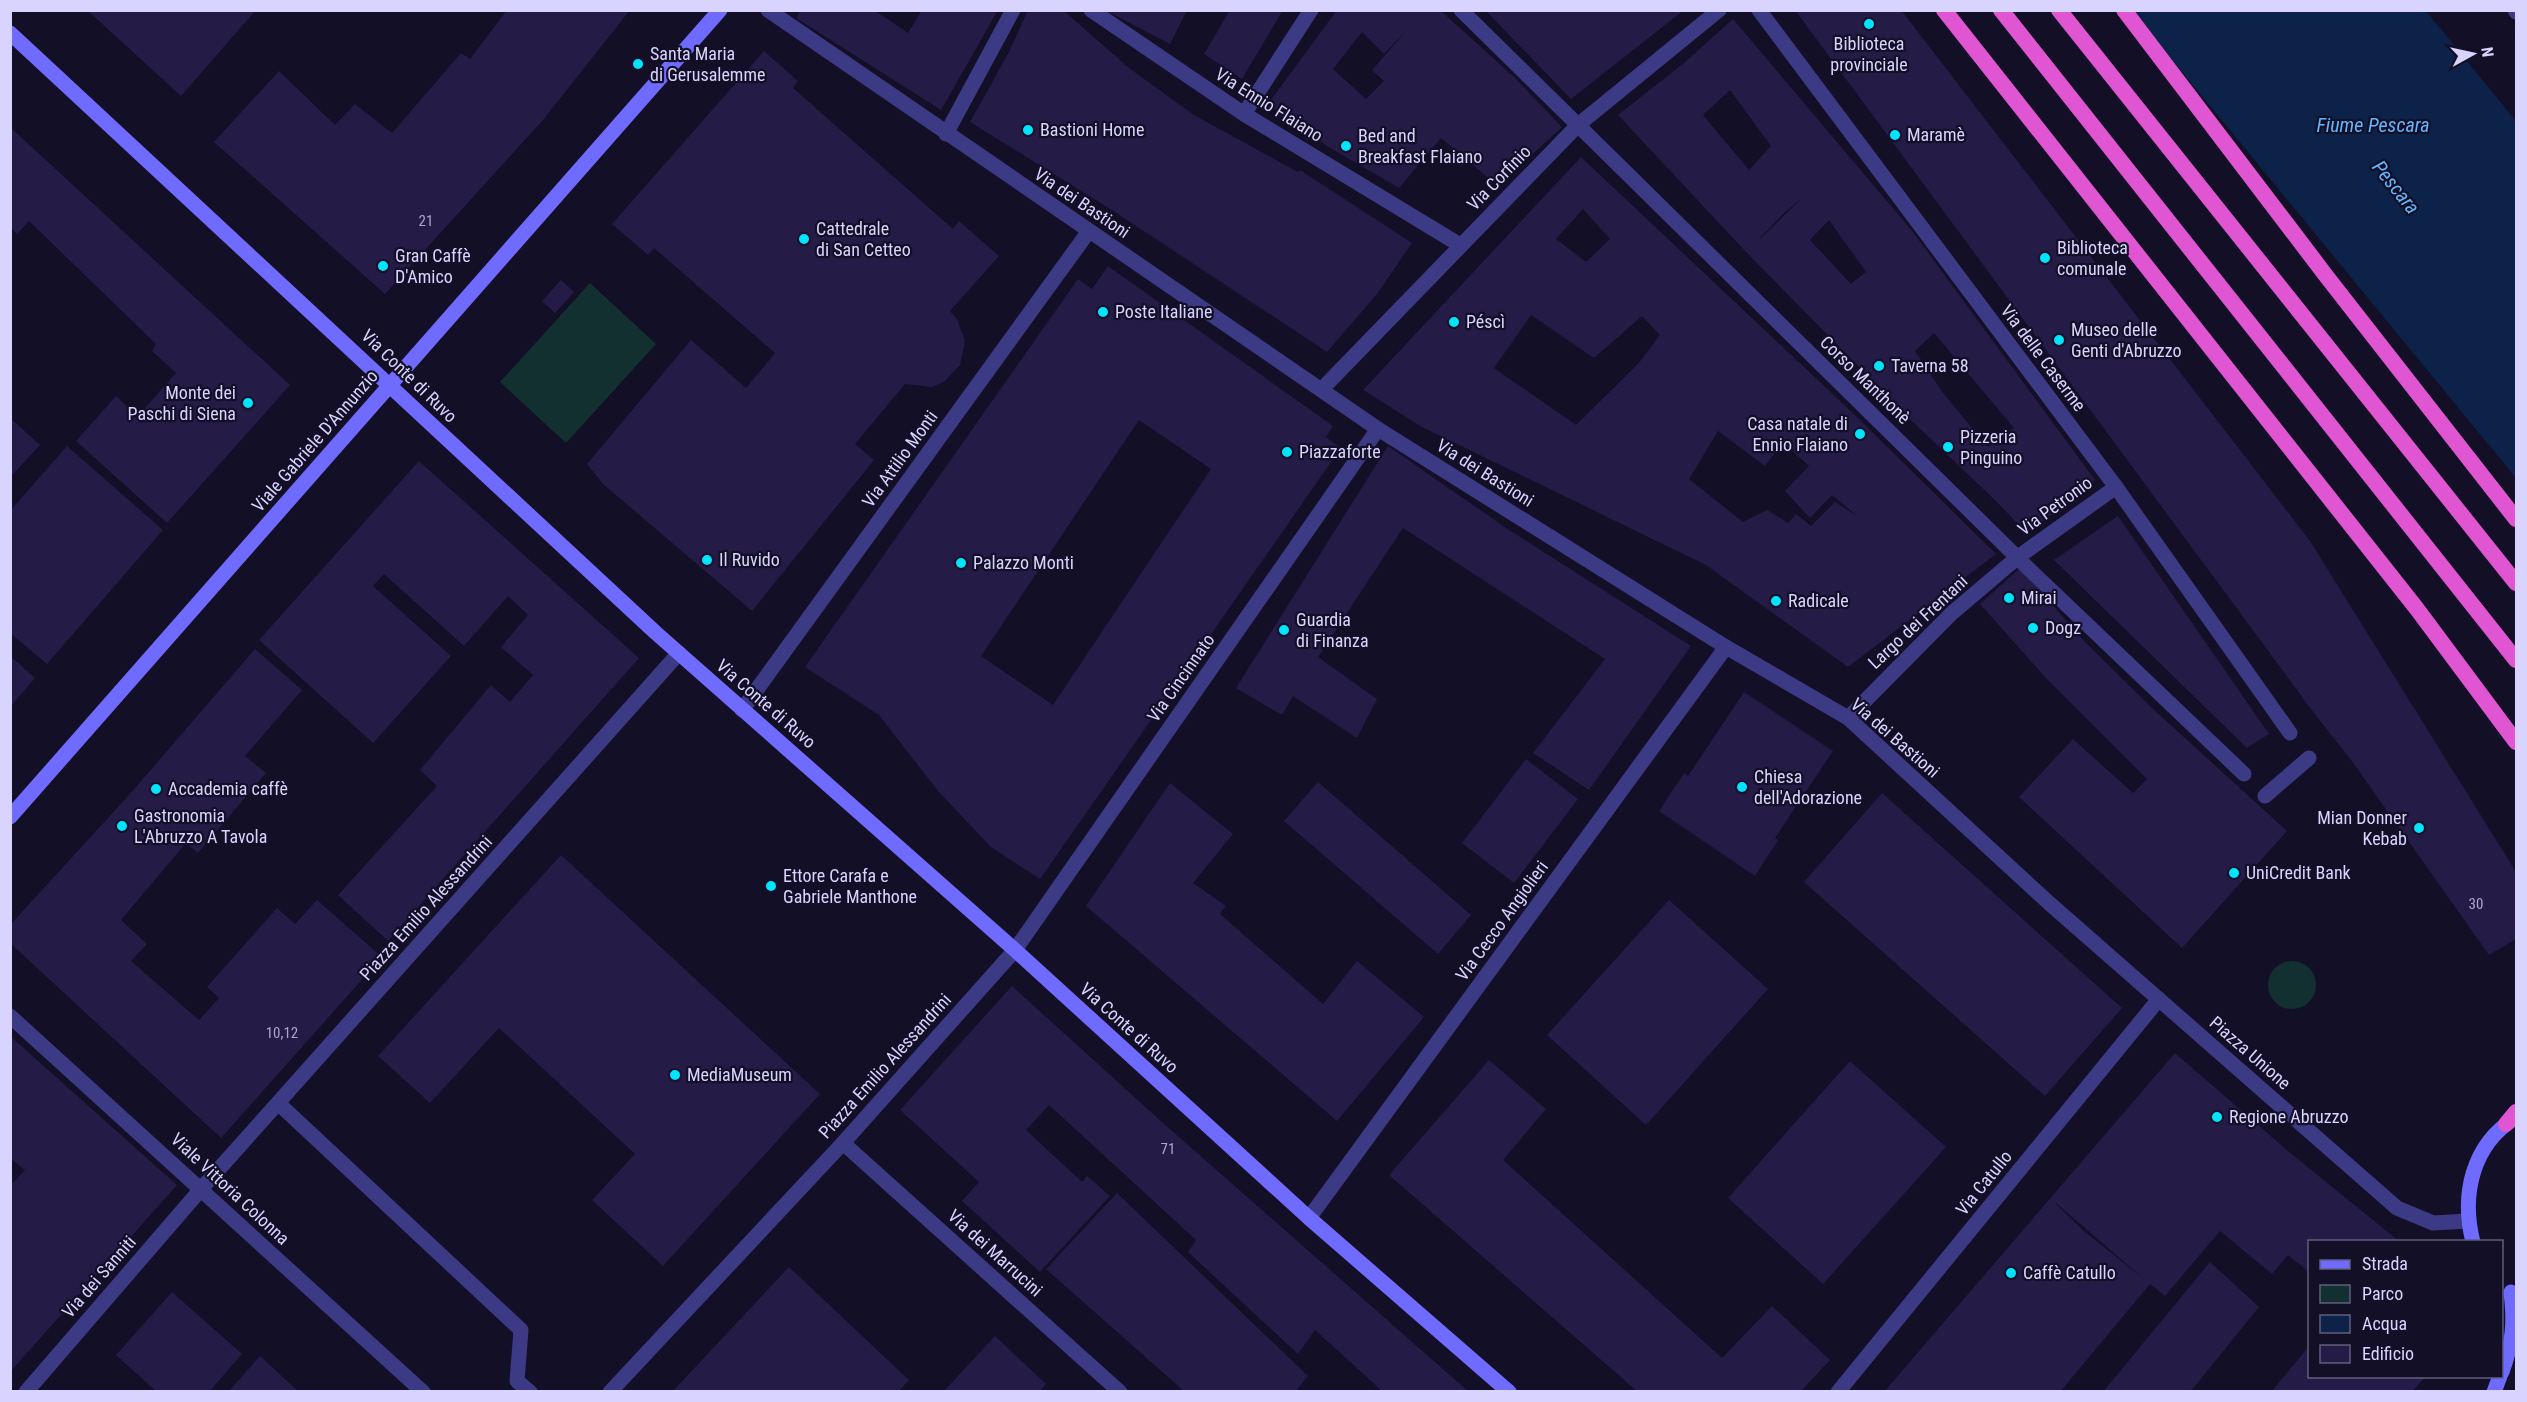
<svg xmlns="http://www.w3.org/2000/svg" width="2527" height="1402" font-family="'Roboto Condensed',sans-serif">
<rect width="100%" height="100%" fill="#130f26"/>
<g fill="#12302f">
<polygon points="590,283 656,344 566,443 500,382"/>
<circle cx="2292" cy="985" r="24"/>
</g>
<polygon fill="#0c2248" points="2132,11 2426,11 2516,121 2516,478"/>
<g fill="#241b47" fill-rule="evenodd">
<polygon points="87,10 256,10 181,96"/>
<polygon points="507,10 630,10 543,120 385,294 214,142 279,71 335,125 355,104 392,133 461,53 470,59"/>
<polygon points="801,10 874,10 908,33 922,10 998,10 941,110 796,18"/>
<polygon points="1028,10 1063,10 1129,68 1194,115 1298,172 1300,170 1412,243 1377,294 1327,352 1115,212 970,122 1009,52"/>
<polygon points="1105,10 1187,10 1170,44"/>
<polygon points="1230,10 1283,10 1242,79 1204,54"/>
<path d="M1337,10h103l74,67 48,50 -64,59 -57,-48 -42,50 -72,-42 -59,-42zM1408,29l-36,41 12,11 -18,18 -33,-30 29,-37 22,22z"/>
<polygon points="1485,10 1684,10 1571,99"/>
<polygon points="1795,10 1901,10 2310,541 2516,872 2516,939 2489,955 2354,764 2314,713"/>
<path d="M1733,19l180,213 182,248 -68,54 -29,-31 -85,-81 -167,-170 -128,-137 66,-52zM1730,90l41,56 -22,24 -46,-55zM1802,198l-42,41v-1l24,-25zM1829,220l37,52 -15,12 -41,-44zM1934,333l80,95 -26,19 -45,-54 -28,-42z"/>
<polygon points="764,51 798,81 793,88 953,229 959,221 999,256 950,311 957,319 965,341 960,365 944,382 932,387 905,384 855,444 874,460 752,611 603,484 587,464 691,340 746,388 775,353 654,248 648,255 612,224"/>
<polygon points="10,127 290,385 167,523 76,441 116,396 138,416 176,373 152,351 156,344 29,221 17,234 10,227"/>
<path d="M1581,157l275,259 140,138 -148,113 -142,-102 -284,-138 -59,-37zM1583,209l27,30 -24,23 -30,-23zM1531,315l63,43 48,-42 18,19 -22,29 -62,61 -82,-57zM1718,431l47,35 18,-24 26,24 -24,25 25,27 22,-23 25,21 -22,-14 -24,24 -15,-12 -8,9 -21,-13 -24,12 -54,-43z"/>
<path d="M1108,266l225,160 -7,11 15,11 -301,431 -49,-32 -53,-56 -59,-76 -74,-48 273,-388 14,10zM1139,420l72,49 -158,236 -72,-49z"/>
<polygon points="561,280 574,292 555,313 542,301"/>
<polygon points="10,418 40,445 12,475 10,474"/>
<polygon points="67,446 163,530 47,664 10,633 10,511"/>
<polygon points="1388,446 1509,530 1691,646 1589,790 1533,753 1605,659 1403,528 1318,657 1377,699 1357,738 1293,696 1282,715 1236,688"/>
<polygon points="419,461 639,658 388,941 338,895 437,786 420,770 491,685 510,702 533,675 501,647 528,615 508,596 464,646 384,574 373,586 451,656 373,743 259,640"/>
<polygon points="2118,516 2269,734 2247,748 2054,560"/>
<polygon points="2020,568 2085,642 2152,708 2287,831 2182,948 2019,797 2073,739 2133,793 2147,779 2045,677 1980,604"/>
<polygon points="255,649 302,690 245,756 266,773 198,853 186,843 121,920 147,944 131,961 199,1020 219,998 207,987 277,908 295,924 317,900 382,957 221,1138 10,943 10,925 129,795"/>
<polygon points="10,656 35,678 10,707"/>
<polygon points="1744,692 1833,751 1775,838 1778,840 1755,876 1659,811 1684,773 1688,776"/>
<polygon points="1526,759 1578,799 1514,883 1462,843"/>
<polygon points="1318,782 1471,915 1438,954 1284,821"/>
<polygon points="1170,783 1233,834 1193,883 1226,906 1220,914 1323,1004 1357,961 1424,1017 1337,1121 1086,906"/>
<polygon points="1882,793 2122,1008 2045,1096 1804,882"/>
<polygon points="561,855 820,1094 663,1266 592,1200 635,1154 499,1028 430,1103 378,1056"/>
<polygon points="1669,900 1768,989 1646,1125 1547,1035"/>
<polygon points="1012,986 1163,1123 1469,1392 1377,1392 1380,1389 1315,1330 1298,1354 1188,1252 1196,1240 1049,1105 1026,1130 1082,1182 1087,1176 1110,1196 1040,1272 962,1201 979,1182 900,1110"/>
<polygon points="10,1036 177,1185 10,1372 10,1186 25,1170 10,1158"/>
<path d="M2175,1053l113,98 112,91h-90v31l-22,-18 -16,19 -52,-43 -55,65 -15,-12 -90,108h-176zM2056,1204v-1l89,77 -61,-49z"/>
<polygon points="1489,1060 1546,1109 1503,1160 1722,1358 1772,1306 1830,1360 1800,1392 1638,1392 1389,1175"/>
<polygon points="1850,1061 1946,1147 1823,1284 1728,1198"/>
<polygon points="1117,1193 1308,1376 1295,1392 1185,1392 1046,1269"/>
<polygon points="2210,1262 2259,1307 2190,1392 2103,1392"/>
<polygon points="789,1267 909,1380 898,1392 672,1392"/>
<polygon points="172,1292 242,1354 209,1392 157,1392 116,1355"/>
<polygon points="995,1336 1046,1384 1039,1392 943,1392"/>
<polygon points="2310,1345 2310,1377 2425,1377 2412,1392 2271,1392"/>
<polygon points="260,1356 299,1392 228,1392"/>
</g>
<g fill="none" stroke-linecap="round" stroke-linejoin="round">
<polyline stroke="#3d3a85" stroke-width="15" points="278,1103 521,1330 517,1381 530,1392"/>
<g stroke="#3d3a85" stroke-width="15">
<polyline points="1091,10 1244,114 1460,245"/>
<polyline points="1461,10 2031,571 2244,774"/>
<polyline points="1759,10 2116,487 2290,733"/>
<polyline points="1244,114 1311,10"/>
<polyline points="946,134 1013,10"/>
<polyline points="1322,389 1578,125 1719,10"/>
<polyline points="1848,718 1952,613 2018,557 2116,487"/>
<polyline points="2265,796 2309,758"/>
</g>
<g stroke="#3d3a85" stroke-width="15">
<polyline points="768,10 1378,429 1726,647 1848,718 2049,903 2397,1208 2433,1223 2468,1221"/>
<polyline points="2515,10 2516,12"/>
<polyline points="742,710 1089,231"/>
<polyline points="10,1016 423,1392"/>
<polyline points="843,1143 1120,1392"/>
<polyline points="1309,1218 1726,647"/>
<polyline points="26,1392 202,1188 679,653"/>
<polyline points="610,1392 843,1143 1015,950 1378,429"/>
<polyline points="1838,1392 2159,999"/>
</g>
<g stroke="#6f6bff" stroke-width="15">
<polyline points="10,33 656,633 1015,950 1309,1218 1509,1392"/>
<polyline points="10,817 720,10"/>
<path d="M2473,1242c-12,-47 -1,-97 42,-124"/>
<path d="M2502,1372c11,-31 13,-48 9,-80"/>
<polyline points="2494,1392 2500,1376"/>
</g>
<g stroke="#e055d1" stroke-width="16">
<polyline points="1944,10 2417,609 2516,742"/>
<polyline points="2001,10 2516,660"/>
<polyline points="2059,10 2516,583"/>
<polyline points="2124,10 2327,277 2516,519"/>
<polyline points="2506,1124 2516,1112"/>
</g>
</g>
<g fill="#00e5ff" stroke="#130f26" stroke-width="2">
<circle cx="1869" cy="24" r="6"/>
<circle cx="638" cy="64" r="6"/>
<circle cx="1028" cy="130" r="6"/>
<circle cx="1895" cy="135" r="6"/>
<circle cx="1346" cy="146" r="6"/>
<circle cx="804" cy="239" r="6"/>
<circle cx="2045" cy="258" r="6"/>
<circle cx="383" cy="266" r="6"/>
<circle cx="1103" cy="312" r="6"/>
<circle cx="1454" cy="322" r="6"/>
<circle cx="2059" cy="340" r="6"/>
<circle cx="1879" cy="366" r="6"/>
<circle cx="248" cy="403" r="6"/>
<circle cx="1860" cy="434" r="6"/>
<circle cx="1948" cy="447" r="6"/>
<circle cx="1287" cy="452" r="6"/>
<circle cx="707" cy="560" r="6"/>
<circle cx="961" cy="563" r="6"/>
<circle cx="2009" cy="598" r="6"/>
<circle cx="1776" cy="601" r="6"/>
<circle cx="2033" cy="628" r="6"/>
<circle cx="1284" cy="630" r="6"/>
<circle cx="1742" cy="787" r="6"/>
<circle cx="156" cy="789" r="6"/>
<circle cx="122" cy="826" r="6"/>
<circle cx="2419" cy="828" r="6"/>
<circle cx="2234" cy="873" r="6"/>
<circle cx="771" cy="886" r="6"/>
<circle cx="675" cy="1075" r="6"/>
<circle cx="2217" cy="1117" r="6"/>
<circle cx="2011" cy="1273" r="6"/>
</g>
<g text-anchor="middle" stroke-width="4.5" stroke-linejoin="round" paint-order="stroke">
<g font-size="15" fill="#aca6d1">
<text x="426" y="226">21</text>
<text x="2476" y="909">30</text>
<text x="282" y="1038">10,12</text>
<text x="1168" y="1154">71</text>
</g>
<g font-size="18" fill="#d9d4ff" stroke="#130f26" text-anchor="start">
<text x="1869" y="50" text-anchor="middle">Biblioteca<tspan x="1869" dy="21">provinciale</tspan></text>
<text x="650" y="60">Santa Maria<tspan x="650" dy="21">di Gerusalemme</tspan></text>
<text x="1040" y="136">Bastioni Home</text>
<text x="1907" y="141">Maramè</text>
<text x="1358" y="142">Bed and<tspan x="1358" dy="21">Breakfast Flaiano</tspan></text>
<text x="816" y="235">Cattedrale<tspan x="816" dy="21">di San Cetteo</tspan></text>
<text x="2057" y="254">Biblioteca<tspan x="2057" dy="21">comunale</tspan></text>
<text x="395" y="262">Gran Caffè<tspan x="395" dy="21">D'Amico</tspan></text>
<text x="1115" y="318">Poste Italiane</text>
<text x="1466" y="328">Péscì</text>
<text x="2071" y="336">Museo delle<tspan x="2071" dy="21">Genti d'Abruzzo</tspan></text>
<text x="1891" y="372">Taverna 58</text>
<text x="236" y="399" text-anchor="end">Monte dei<tspan x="236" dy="21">Paschi di Siena</tspan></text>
<text x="1848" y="430" text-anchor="end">Casa natale di<tspan x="1848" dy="21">Ennio Flaiano</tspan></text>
<text x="1960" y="443">Pizzeria<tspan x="1960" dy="21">Pinguino</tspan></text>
<text x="1299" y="458">Piazzaforte</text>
<text x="719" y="566">Il Ruvido</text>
<text x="973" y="569">Palazzo Monti</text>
<text x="2021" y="604">Mirai</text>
<text x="1788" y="607">Radicale</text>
<text x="1296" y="626">Guardia<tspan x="1296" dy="21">di Finanza</tspan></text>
<text x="2045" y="634">Dogz</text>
<text x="1754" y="783">Chiesa<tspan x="1754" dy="21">dell'Adorazione</tspan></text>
<text x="168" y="795">Accademia caffè</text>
<text x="134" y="822">Gastronomia<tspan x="134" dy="21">L'Abruzzo A Tavola</tspan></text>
<text x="2407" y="824" text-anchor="end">Mian Donner<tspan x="2407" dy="21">Kebab</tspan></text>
<text x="2246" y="879">UniCredit Bank</text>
<text x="783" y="882">Ettore Carafa e<tspan x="783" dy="21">Gabriele Manthone</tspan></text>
<text x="687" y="1081">MediaMuseum</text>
<text x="2229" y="1123">Regione Abruzzo</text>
<text x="2023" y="1279">Caffè Catullo</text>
</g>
<g font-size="18" fill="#d9d4ff" stroke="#130f26">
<text transform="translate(1269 105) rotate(32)" y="6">Via Ennio Flaiano</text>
<text transform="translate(1499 178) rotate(-46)" y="6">Via Corfinio</text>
<text transform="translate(1082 203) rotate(34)" y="6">Via dei Bastioni</text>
<text transform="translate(2043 358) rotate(53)" y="6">Via delle Caserme</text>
<text transform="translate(409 376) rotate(44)" y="6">Via Conte di Ruvo</text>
<text transform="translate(1865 380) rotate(44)" y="6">Corso Manthonè</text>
<text transform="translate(315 441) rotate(-49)" y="6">Viale Gabriele D'Annunzio</text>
<text transform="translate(900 459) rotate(-54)" y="6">Via Attilio Monti</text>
<text transform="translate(1485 473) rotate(32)" y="6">Via dei Bastioni</text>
<text transform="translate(2055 506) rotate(-36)" y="6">Via Petronio</text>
<text transform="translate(1918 622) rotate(-43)" y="6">Largo dei Frentani</text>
<text transform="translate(1181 678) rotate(-55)" y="6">Via Cincinnato</text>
<text transform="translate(766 704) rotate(41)" y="6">Via Conte di Ruvo</text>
<text transform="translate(1895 738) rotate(41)" y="6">Via dei Bastioni</text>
<text transform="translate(426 908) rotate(-48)" y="6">Piazza Emilio Alessandrini</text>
<text transform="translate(1502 921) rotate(-54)" y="6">Via Cecco Angiolieri</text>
<text transform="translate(1129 1028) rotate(42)" y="6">Via Conte di Ruvo</text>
<text transform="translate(2250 1053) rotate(41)" y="6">Piazza Unione</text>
<text transform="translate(885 1066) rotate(-48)" y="6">Piazza Emilio Alessandrini</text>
<text transform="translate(1984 1183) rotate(-51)" y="6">Via Catullo</text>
<text transform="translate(230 1189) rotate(43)" y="6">Viale Vittoria Colonna</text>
<text transform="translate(995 1253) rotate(42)" y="6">Via dei Marrucini</text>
<text transform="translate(99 1277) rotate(-49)" y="6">Via dei Sanniti</text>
</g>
<g font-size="20" font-style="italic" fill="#62b6ff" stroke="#130f26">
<text x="2373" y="132">Fiume Pescara</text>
<text transform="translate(2396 187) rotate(51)" y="7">Pescara</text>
</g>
</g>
<rect width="2527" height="1402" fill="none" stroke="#d9d4ff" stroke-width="24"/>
<rect x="2308" y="1240" width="195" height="138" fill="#130f26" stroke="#625e7d" stroke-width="1.5"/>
<rect x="2320" y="1260" width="30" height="9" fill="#6f6bff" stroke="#625e7d" stroke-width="1.5"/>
<text x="2362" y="1270" font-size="18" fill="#d9d4ff">Strada</text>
<rect x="2320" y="1285" width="30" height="18" fill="#12302f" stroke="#625e7d" stroke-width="1.5"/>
<text x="2362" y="1300" font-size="18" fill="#d9d4ff">Parco</text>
<rect x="2320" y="1315" width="30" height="18" fill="#0c2248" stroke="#625e7d" stroke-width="1.5"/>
<text x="2362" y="1330" font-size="18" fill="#d9d4ff">Acqua</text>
<rect x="2320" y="1345" width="30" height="18" fill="#241b47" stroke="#625e7d" stroke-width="1.5"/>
<text x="2362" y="1360" font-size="18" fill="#d9d4ff">Edificio</text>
<g transform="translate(2473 54) rotate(82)" stroke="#130f26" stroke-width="4.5" paint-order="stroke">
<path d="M0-4.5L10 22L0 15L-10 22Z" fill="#d9d4ff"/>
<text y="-9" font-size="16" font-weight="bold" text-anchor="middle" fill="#d9d4ff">N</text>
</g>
</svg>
